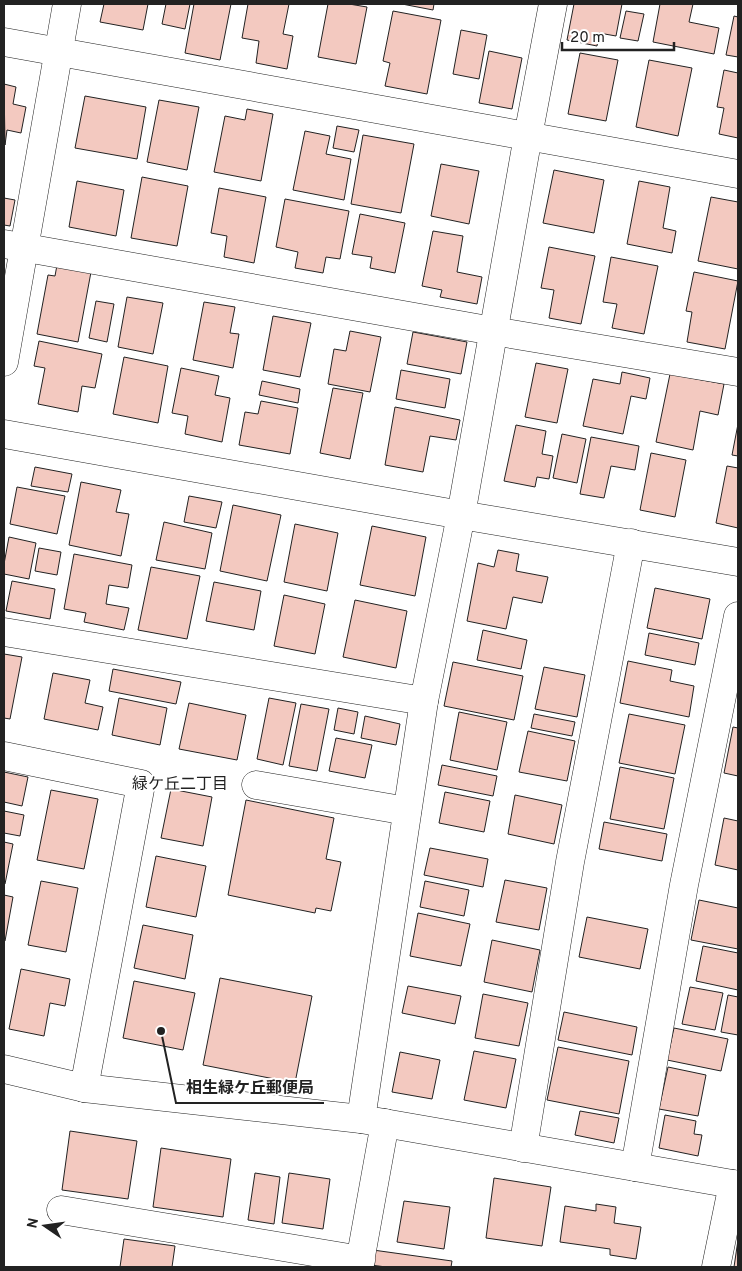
<svg xmlns="http://www.w3.org/2000/svg" width="742" height="1271" font-family="Overpass,'Noto Sans JP',sans-serif">
<rect width="100%" height="100%" fill="#fff"/>
<g fill="#f3c9c0" stroke="#222">
<polygon points="104,4 148,4 143,30 100,22"/>
<polygon points="166,4 190,4 185,29 162,24"/>
<polygon points="194,4 231,4 220,60 185,53"/>
<polygon points="248,4 289,4 283,34 293,36 287,69 256,63 259,41 242,38"/>
<polygon points="328,4 349,4 367,7 356,64 318,57"/>
<polygon points="402,4 434,4 433,10"/>
<polygon points="574,4 622,4 616,36 599,33 597,46 567,40"/>
<polygon points="660,4 693,4 689,22 719,28 714,54 653,42"/>
<polygon points="393,11 441,20 427,94 385,86 390,63 383,61"/>
<polygon points="626,11 644,14 638,41 620,38"/>
<polygon points="734,16 738,17 738,57 726,55"/>
<polygon points="461,30 487,35 479,79 453,74"/>
<polygon points="489,51 522,58 512,109 479,103"/>
<polygon points="580,53 618,60 606,121 568,114"/>
<polygon points="649,60 692,68 678,136 636,127"/>
<polygon points="724,70 738,73 738,138 719,134 724,108 717,107"/>
<polygon points="4,84 16,87 13,104 26,107 21,133 7,130 5,145"/>
<polygon points="85,96 146,107 137,159 75,148"/>
<polygon points="159,100 199,107 187,170 147,162"/>
<polygon points="247,109 273,114 261,181 214,172 225,116 245,120"/>
<polygon points="337,126 359,130 354,152 333,148"/>
<polygon points="305,131 330,136 326,154 351,159 344,200 293,190"/>
<polygon points="363,135 414,144 401,213 351,204"/>
<polygon points="441,164 479,171 469,224 431,216"/>
<polygon points="554,170 604,180 594,233 543,223"/>
<polygon points="142,177 188,186 177,246 131,238"/>
<polygon points="77,181 124,190 116,236 69,227"/>
<polygon points="639,181 670,187 663,228 676,231 672,253 627,244"/>
<polygon points="219,188 266,197 254,263 224,257 227,236 211,233"/>
<polygon points="711,197 738,202 738,269 698,261"/>
<polygon points="4,198 15,200 10,226 4,225"/>
<polygon points="285,199 349,211 340,259 326,257 323,273 295,268 298,252 276,247"/>
<polygon points="360,214 405,223 395,273 370,268 372,257 352,254"/>
<polygon points="433,231 463,236 457,272 482,277 477,304 440,297 442,290 422,286"/>
<polygon points="549,247 595,256 581,324 549,318 554,290 541,288"/>
<polygon points="611,257 658,266 644,334 612,328 617,304 603,302"/>
<polygon points="57,265 91,272 78,342 37,334 48,275 55,276"/>
<polygon points="694,272 738,281 725,349 687,342 692,312 686,311"/>
<polygon points="127,297 163,303 153,354 118,347"/>
<polygon points="96,301 114,304 107,342 89,338"/>
<polygon points="204,302 235,307 230,333 239,334 233,368 193,360"/>
<polygon points="273,316 311,323 300,377 263,370"/>
<polygon points="350,331 381,337 370,392 328,384 334,349 346,351"/>
<polygon points="413,332 467,342 461,374 407,364"/>
<polygon points="39,341 102,354 95,388 82,386 78,412 38,404 45,368 34,366"/>
<polygon points="124,357 168,366 158,423 113,414"/>
<polygon points="536,363 568,369 557,423 525,417"/>
<polygon points="181,368 219,376 215,395 230,398 222,442 185,434 188,416 172,413"/>
<polygon points="401,370 450,379 445,408 396,399"/>
<polygon points="622,372 650,378 646,399 631,396 623,434 583,426 593,379 620,384"/>
<polygon points="670,374 724,384 718,415 700,411 693,450 656,442"/>
<polygon points="262,381 300,389 298,403 259,395"/>
<polygon points="333,388 363,393 350,459 320,453"/>
<polygon points="261,401 298,408 290,454 239,445 245,412 258,414"/>
<polygon points="395,407 460,420 456,440 430,436 423,472 385,465"/>
<polygon points="738,424 738,456 732,455"/>
<polygon points="516,425 546,431 542,454 553,456 549,479 537,477 535,487 504,481"/>
<polygon points="562,434 586,439 577,483 553,478"/>
<polygon points="591,437 639,446 635,470 611,466 604,498 580,494"/>
<polygon points="651,453 686,460 675,517 640,510"/>
<polygon points="727,466 738,468 738,528 716,523"/>
<polygon points="35,467 72,474 68,492 31,486"/>
<polygon points="81,482 121,490 116,512 129,514 121,556 69,545"/>
<polygon points="17,487 65,496 57,534 10,524"/>
<polygon points="189,496 222,502 216,528 184,522"/>
<polygon points="233,505 281,515 267,581 220,571"/>
<polygon points="164,522 212,533 205,569 156,560"/>
<polygon points="295,524 338,533 327,591 284,582"/>
<polygon points="372,526 426,537 415,596 360,585"/>
<polygon points="9,537 36,543 29,579 4,574 4,564"/>
<polygon points="39,548 61,552 57,575 35,571"/>
<polygon points="498,550 519,554 516,571 548,577 542,603 513,597 506,629 467,621 478,563 494,567"/>
<polygon points="74,554 132,565 128,588 109,585 106,604 129,608 124,630 84,622 86,613 64,609"/>
<polygon points="151,567 200,576 187,639 138,630"/>
<polygon points="12,581 55,589 50,619 6,611"/>
<polygon points="214,582 261,591 254,630 206,621"/>
<polygon points="655,588 710,599 702,639 647,628"/>
<polygon points="284,595 325,604 315,654 274,646"/>
<polygon points="355,600 407,611 396,668 343,657"/>
<polygon points="483,630 527,640 521,669 477,660"/>
<polygon points="649,633 699,643 695,665 645,655"/>
<polygon points="4,654 22,657 10,719 4,718"/>
<polygon points="628,661 672,670 670,681 694,686 689,717 620,703"/>
<polygon points="453,662 523,676 514,720 444,706"/>
<polygon points="544,667 585,675 577,717 535,709"/>
<polygon points="113,669 181,682 176,704 109,691"/>
<polygon points="53,673 90,680 85,703 103,707 98,730 44,719"/>
<polygon points="119,698 167,708 160,745 112,735"/>
<polygon points="269,698 296,703 283,765 257,759"/>
<polygon points="189,703 246,715 237,760 179,749"/>
<polygon points="301,704 329,709 317,771 289,766"/>
<polygon points="338,708 358,712 354,734 334,730"/>
<polygon points="459,712 507,722 497,770 450,760"/>
<polygon points="534,714 575,722 572,736 531,728"/>
<polygon points="629,714 685,725 675,774 619,763"/>
<polygon points="365,716 400,724 396,745 361,738"/>
<polygon points="733,727 738,728 738,776 724,773"/>
<polygon points="528,731 575,741 567,781 519,772"/>
<polygon points="336,738 372,745 365,778 329,771"/>
<polygon points="442,765 497,776 493,796 438,785"/>
<polygon points="620,767 674,778 664,829 610,819"/>
<polygon points="4,772 28,777 22,806 4,802"/>
<polygon points="171,789 212,797 203,846 161,838"/>
<polygon points="51,790 98,799 84,869 37,860"/>
<polygon points="445,792 490,801 484,832 439,823"/>
<polygon points="515,795 562,805 554,844 508,834"/>
<polygon points="246,800 334,818 326,859 341,862 331,911 316,908 315,913 228,895"/>
<polygon points="4,811 24,815 20,836 4,833"/>
<polygon points="724,818 738,821 738,870 715,865"/>
<polygon points="604,822 667,834 662,861 599,849"/>
<polygon points="4,842 13,844 5,884 4,884"/>
<polygon points="430,848 488,859 483,887 424,875"/>
<polygon points="156,856 206,866 196,917 146,907"/>
<polygon points="505,880 547,888 539,930 496,922"/>
<polygon points="41,881 78,888 66,952 28,945"/>
<polygon points="425,881 469,890 464,916 420,907"/>
<polygon points="4,895 13,897 5,941 4,941"/>
<polygon points="699,900 738,908 738,949 691,940"/>
<polygon points="418,913 470,924 461,966 410,956"/>
<polygon points="587,917 648,929 640,969 579,957"/>
<polygon points="143,925 193,935 185,979 134,968"/>
<polygon points="492,940 540,950 532,992 484,982"/>
<polygon points="703,946 738,953 738,990 696,981"/>
<polygon points="21,969 70,979 65,1006 50,1003 44,1036 9,1029"/>
<polygon points="220,978 312,996 295,1083 203,1065"/>
<polygon points="134,981 195,993 183,1050 123,1038"/>
<polygon points="408,986 461,996 455,1024 402,1013"/>
<polygon points="690,987 723,993 715,1030 682,1024"/>
<polygon points="483,994 528,1003 519,1046 475,1038"/>
<polygon points="728,995 738,997 738,1035 721,1032"/>
<polygon points="564,1012 637,1027 632,1055 558,1040"/>
<polygon points="674,1028 728,1039 721,1071 667,1060"/>
<polygon points="558,1047 629,1061 619,1114 547,1100"/>
<polygon points="474,1051 516,1059 506,1108 464,1100"/>
<polygon points="400,1052 440,1060 432,1099 392,1092"/>
<polygon points="668,1067 706,1075 698,1116 659,1109"/>
<polygon points="580,1111 619,1118 614,1143 575,1135"/>
<polygon points="665,1115 696,1121 694,1134 702,1135 698,1156 659,1148"/>
<polygon points="70,1131 137,1141 128,1199 62,1190"/>
<polygon points="161,1148 231,1159 223,1217 153,1207"/>
<polygon points="255,1173 280,1177 274,1224 248,1220"/>
<polygon points="289,1173 330,1179 323,1229 282,1223"/>
<polygon points="494,1178 551,1187 542,1246 486,1238"/>
<polygon points="404,1201 450,1207 444,1249 397,1242"/>
<polygon points="596,1204 616,1207 614,1223 641,1227 636,1259 610,1255 610,1249 560,1242 565,1206 596,1211"/>
<polygon points="124,1239 175,1246 172,1267 120,1267"/>
<polygon points="738,1240 738,1267 734,1267"/>
<polygon points="373,1250 452,1261 451,1267 386,1267 371,1265"/>
</g>
<g fill="none" stroke-linecap="round" stroke-linejoin="round">
<defs>
<g id="minor">
<polyline points="4,42 738,174"/>
<polyline points="4,244 493,331 738,372"/>
<polyline points="4,362 67,4"/>
<polyline points="4,434 461,515 738,562"/>
<polyline points="4,632 424,701"/>
<polyline points="4,756 141,784 84,1088"/>
<polyline points="256,785 407,811"/>
<polyline points="4,1069 84,1088 361,1119 738,1185"/>
<polyline points="361,1119 424,701 461,515 528,136 553,4"/>
<polyline points="523,1148 570,862 631,543"/>
<polyline points="635,1167 684,885 738,616"/>
<polyline points="61,1210 361,1260"/>
<polyline points="359,1267 385,1123"/>
<polyline points="716,1267 733,1184"/>
</g>
</defs>
<use href="#minor" stroke="#222" stroke-width="29"/>
<use href="#minor" stroke="#fff" stroke-width="28"/>
</g>
<g text-anchor="middle" stroke-width="4" stroke-linejoin="round" paint-order="stroke">
<g font-size="16" fill="#222" stroke="#fff">
<text x="180" y="789">緑ケ丘二丁目</text>
</g>
</g>
<path fill="none" stroke="#222" stroke-width="2" d="M161 1031L176 1103H324"/>
<circle fill="#222" stroke="#fff" stroke-width="2" cx="161" cy="1031" r="5"/>
<g font-size="16" text-anchor="middle" font-weight="bold" fill="#222" stroke="#fff" stroke-width="4" stroke-linejoin="round" paint-order="stroke">
<text x="250" y="1093">相生緑ケ丘郵便局</text>
</g>
<rect width="742" height="1271" fill="none" stroke="#222222" stroke-width="10"/>
<g transform="translate(45 1226) rotate(283)" stroke="#ffffff" stroke-width="4" paint-order="stroke">
<path d="M0-4L9 19L0 12L-9 19Z" fill="#222222"/>
<text y="-8" font-size="14" font-weight="bold" text-anchor="middle" fill="#222222">N</text>
</g>
<path d="M562 42v8h112v-8" fill="none" stroke="#222222" stroke-width="2.5"/>
<text x="570" y="42" font-size="15" fill="#222222" stroke="#ffffff" stroke-width="4" paint-order="stroke">20 m</text>
</svg>
